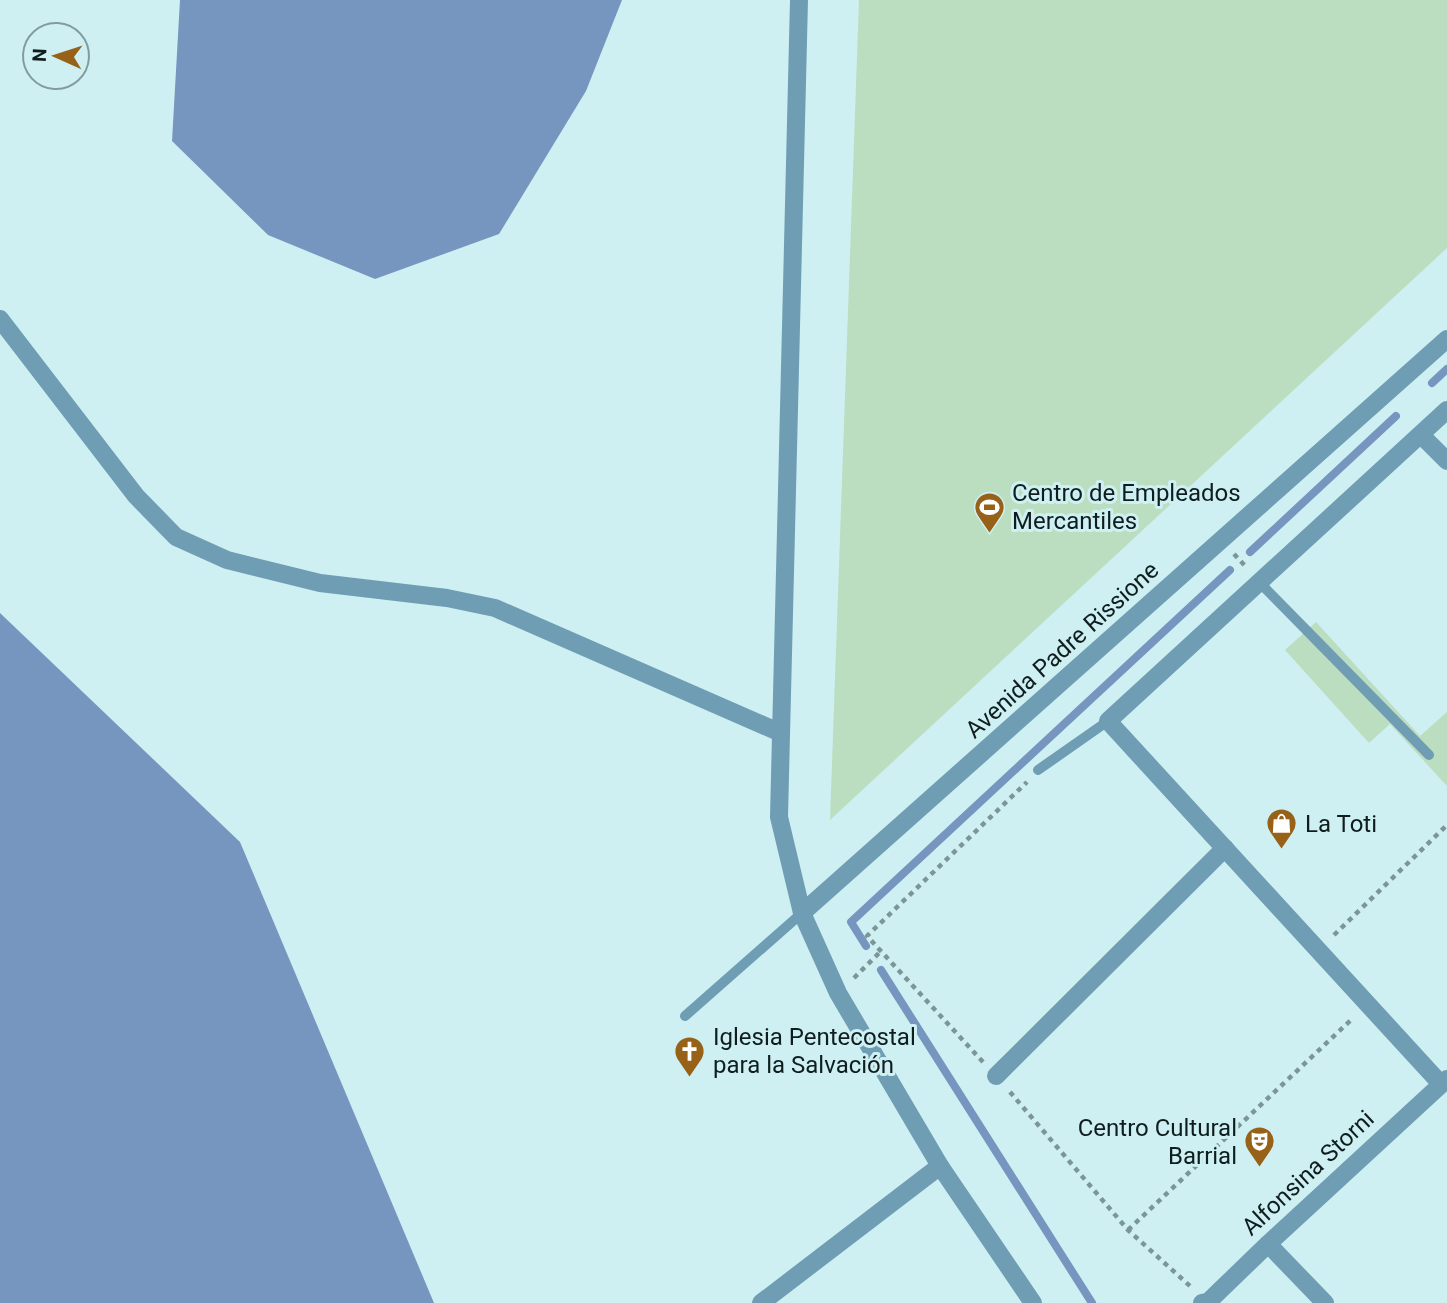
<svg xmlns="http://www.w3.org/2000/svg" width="1447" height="1303" font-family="Roboto,sans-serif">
<rect width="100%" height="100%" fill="#cef0f3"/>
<g fill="#bbdec0">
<polygon points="859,0 1447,0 1447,248 830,820"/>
<polygon points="1316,622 1420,736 1447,712 1447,786 1390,724 1369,743 1285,650"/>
</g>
<g fill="#7696bf">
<polygon points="180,0 622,0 586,91 499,234 375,279 268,235 172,141"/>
<polygon points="0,613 240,842 434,1303 0,1303"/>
</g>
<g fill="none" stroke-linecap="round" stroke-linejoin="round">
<g stroke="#7696bf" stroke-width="8">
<polyline points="1432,383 1447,369"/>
<polyline points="1250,552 1396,416"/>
<polyline points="866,946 851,922 1230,570"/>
<polyline points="881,970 1092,1303"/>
</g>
<g stroke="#7c9597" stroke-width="4.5" stroke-dasharray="5 5" stroke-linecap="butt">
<polyline points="1234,554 1247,568"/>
<polyline points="1334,935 1447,825"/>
<polyline points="854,978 881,951"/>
<polyline points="983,1062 867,936 1027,782"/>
<polyline points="1010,1092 1128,1230 1190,1286"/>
<polyline points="1128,1230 1352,1019"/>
</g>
<g stroke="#6f9db3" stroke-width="10">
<polyline points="1259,582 1429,755"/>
<polyline points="1038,770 1108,721"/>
<polyline points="685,1016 802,913"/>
</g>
<g stroke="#6f9db3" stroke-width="18">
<polyline points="799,0 779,817 802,913"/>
<polyline points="0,319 136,496 176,537 227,560 320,583 447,598 495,608 781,733"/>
<polyline points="1421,435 1447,461"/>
<polyline points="996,1076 1225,848"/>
<polyline points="1440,1083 1108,721 1447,410"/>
<polyline points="1268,1244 1325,1303"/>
<polyline points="761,1303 940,1166"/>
</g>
<g stroke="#6f9db3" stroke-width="18">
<polyline points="1033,1303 940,1166 838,993 802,913 1447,339"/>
<polyline points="1202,1303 1208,1302 1268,1244 1447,1079"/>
</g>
</g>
<defs>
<symbol id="stadium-pin" viewBox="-11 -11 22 30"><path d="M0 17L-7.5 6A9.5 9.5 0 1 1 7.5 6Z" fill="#976218" stroke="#cef0f3"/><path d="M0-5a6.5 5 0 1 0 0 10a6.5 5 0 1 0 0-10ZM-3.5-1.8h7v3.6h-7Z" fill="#fff"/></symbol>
<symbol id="shop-pin" viewBox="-11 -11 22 30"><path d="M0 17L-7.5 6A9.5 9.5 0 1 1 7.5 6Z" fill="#976218" stroke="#cef0f3"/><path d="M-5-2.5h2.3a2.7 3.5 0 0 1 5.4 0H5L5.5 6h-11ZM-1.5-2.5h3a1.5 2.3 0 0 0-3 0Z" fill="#fff"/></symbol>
<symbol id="church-pin" viewBox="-11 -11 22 30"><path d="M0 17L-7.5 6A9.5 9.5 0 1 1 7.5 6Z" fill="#976218" stroke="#cef0f3"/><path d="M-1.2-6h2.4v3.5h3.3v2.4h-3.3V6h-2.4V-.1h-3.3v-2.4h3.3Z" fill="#fff"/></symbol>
<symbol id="theatre-pin" viewBox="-11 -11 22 30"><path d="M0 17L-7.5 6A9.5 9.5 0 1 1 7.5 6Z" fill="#976218" stroke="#cef0f3"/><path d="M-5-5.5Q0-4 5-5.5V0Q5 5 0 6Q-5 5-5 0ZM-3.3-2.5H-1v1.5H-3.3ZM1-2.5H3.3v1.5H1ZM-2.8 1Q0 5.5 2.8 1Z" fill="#fff"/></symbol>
</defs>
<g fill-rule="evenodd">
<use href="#stadium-pin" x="972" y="490" width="35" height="47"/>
<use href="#shop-pin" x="1264" y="806" width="35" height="47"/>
<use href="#church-pin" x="672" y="1034" width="35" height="47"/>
<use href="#theatre-pin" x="1242" y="1124" width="35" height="47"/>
</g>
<g text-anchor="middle" stroke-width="6" stroke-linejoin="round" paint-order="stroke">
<g font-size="24" fill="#101d1e" stroke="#cef0f3" text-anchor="start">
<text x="1012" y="501">Centro de Empleados<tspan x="1012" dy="28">Mercantiles</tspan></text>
<text x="1305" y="832">La Toti</text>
<text x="713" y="1045">Iglesia Pentecostal<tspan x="713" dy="28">para la Salvación</tspan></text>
<text x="1237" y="1136" text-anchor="end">Centro Cultural<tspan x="1237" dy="28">Barrial</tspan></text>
</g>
<g font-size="24" fill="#101d1e" stroke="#cef0f3">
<text transform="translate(1062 650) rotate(-42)" y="8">Avenida Padre Rissione</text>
<text transform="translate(1308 1173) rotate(-43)" y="8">Alfonsina Storni</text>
</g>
</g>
<g transform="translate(56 56) rotate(273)"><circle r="33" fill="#cef0f3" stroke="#829c9e" stroke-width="2"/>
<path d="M0-5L12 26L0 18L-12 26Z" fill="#976218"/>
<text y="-10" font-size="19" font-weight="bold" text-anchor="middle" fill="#101d1e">N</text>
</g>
</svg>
